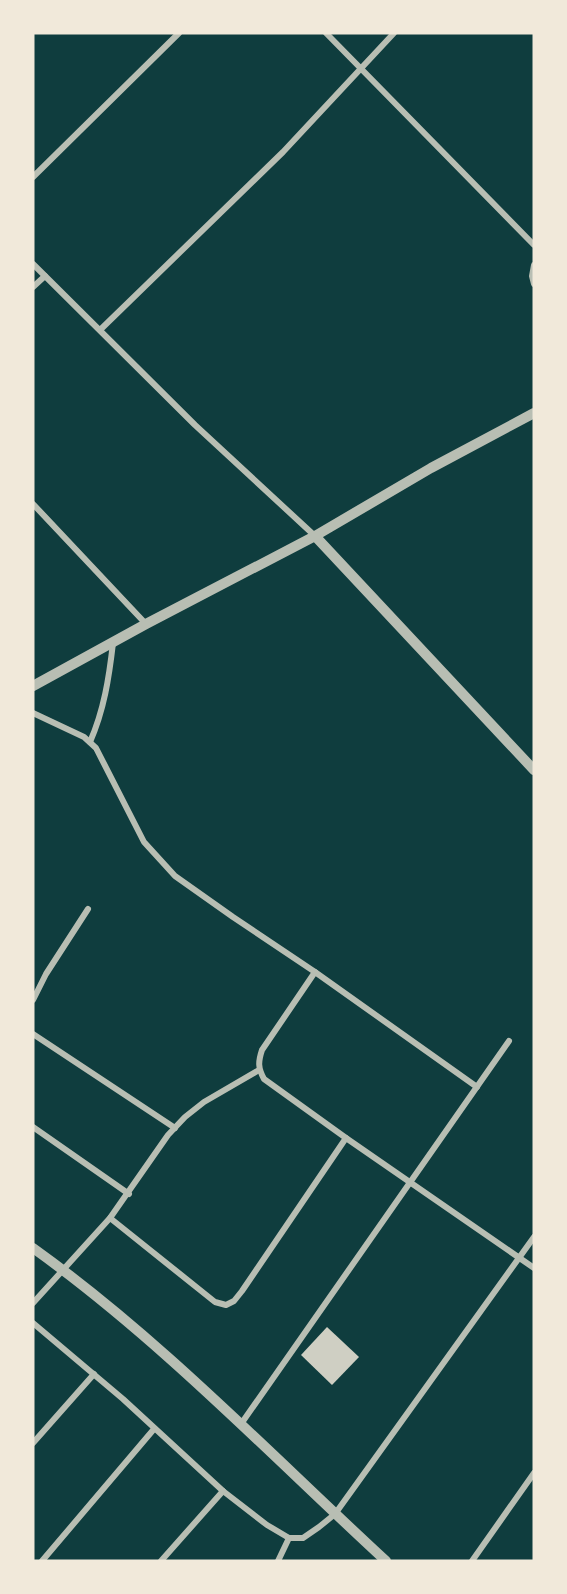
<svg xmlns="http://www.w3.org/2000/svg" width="567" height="1594" font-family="'Roboto Condensed',sans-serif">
<rect width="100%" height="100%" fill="#0f3d3e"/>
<polygon fill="#cfcfc3" points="327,1327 359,1357 332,1385 301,1355"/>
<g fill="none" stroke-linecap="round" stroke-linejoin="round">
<g stroke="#b8beb3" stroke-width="6">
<polyline points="326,33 534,245"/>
<polyline points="33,177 179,33"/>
<polyline points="33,264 195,425 315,536"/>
<polyline points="534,265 532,276 534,284"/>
<polyline points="33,287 45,276"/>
<polyline points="100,330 283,152 394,33"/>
<polyline points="33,504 146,624"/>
<polyline points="33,713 84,737 96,748 144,842 175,876 233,917 315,972 477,1087"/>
<path d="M90,742c14,-32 19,-64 23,-99"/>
<path d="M315,972l-53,78c-4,12 -4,18 2,29l82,59 188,130"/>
<polyline points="33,1000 46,974 88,909"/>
<polyline points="33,1034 175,1128"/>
<polyline points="33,1127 129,1194"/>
<polyline points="110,1218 215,1302 226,1305 234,1301 242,1291 346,1138"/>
<polyline points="33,1303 110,1218 168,1135 185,1117 204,1102 259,1070"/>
<polyline points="33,1323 123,1399 223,1491 267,1525 289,1538 303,1538 319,1527 335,1514 534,1237"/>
<polyline points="241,1424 509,1041"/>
<polyline points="33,1443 94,1374"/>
<polyline points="42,1561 154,1429"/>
<polyline points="161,1561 223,1491"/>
<polyline points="278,1561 289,1538"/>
<polyline points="472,1561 534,1473"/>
</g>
<g stroke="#b8beb3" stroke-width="10">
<polyline points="315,536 534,770"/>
<polyline points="33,686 146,624 315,536 431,468 534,413"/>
<path d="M33,1248c127,91 238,207 353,313"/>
</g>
</g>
<rect width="567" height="1594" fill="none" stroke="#f1e9da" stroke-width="69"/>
</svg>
